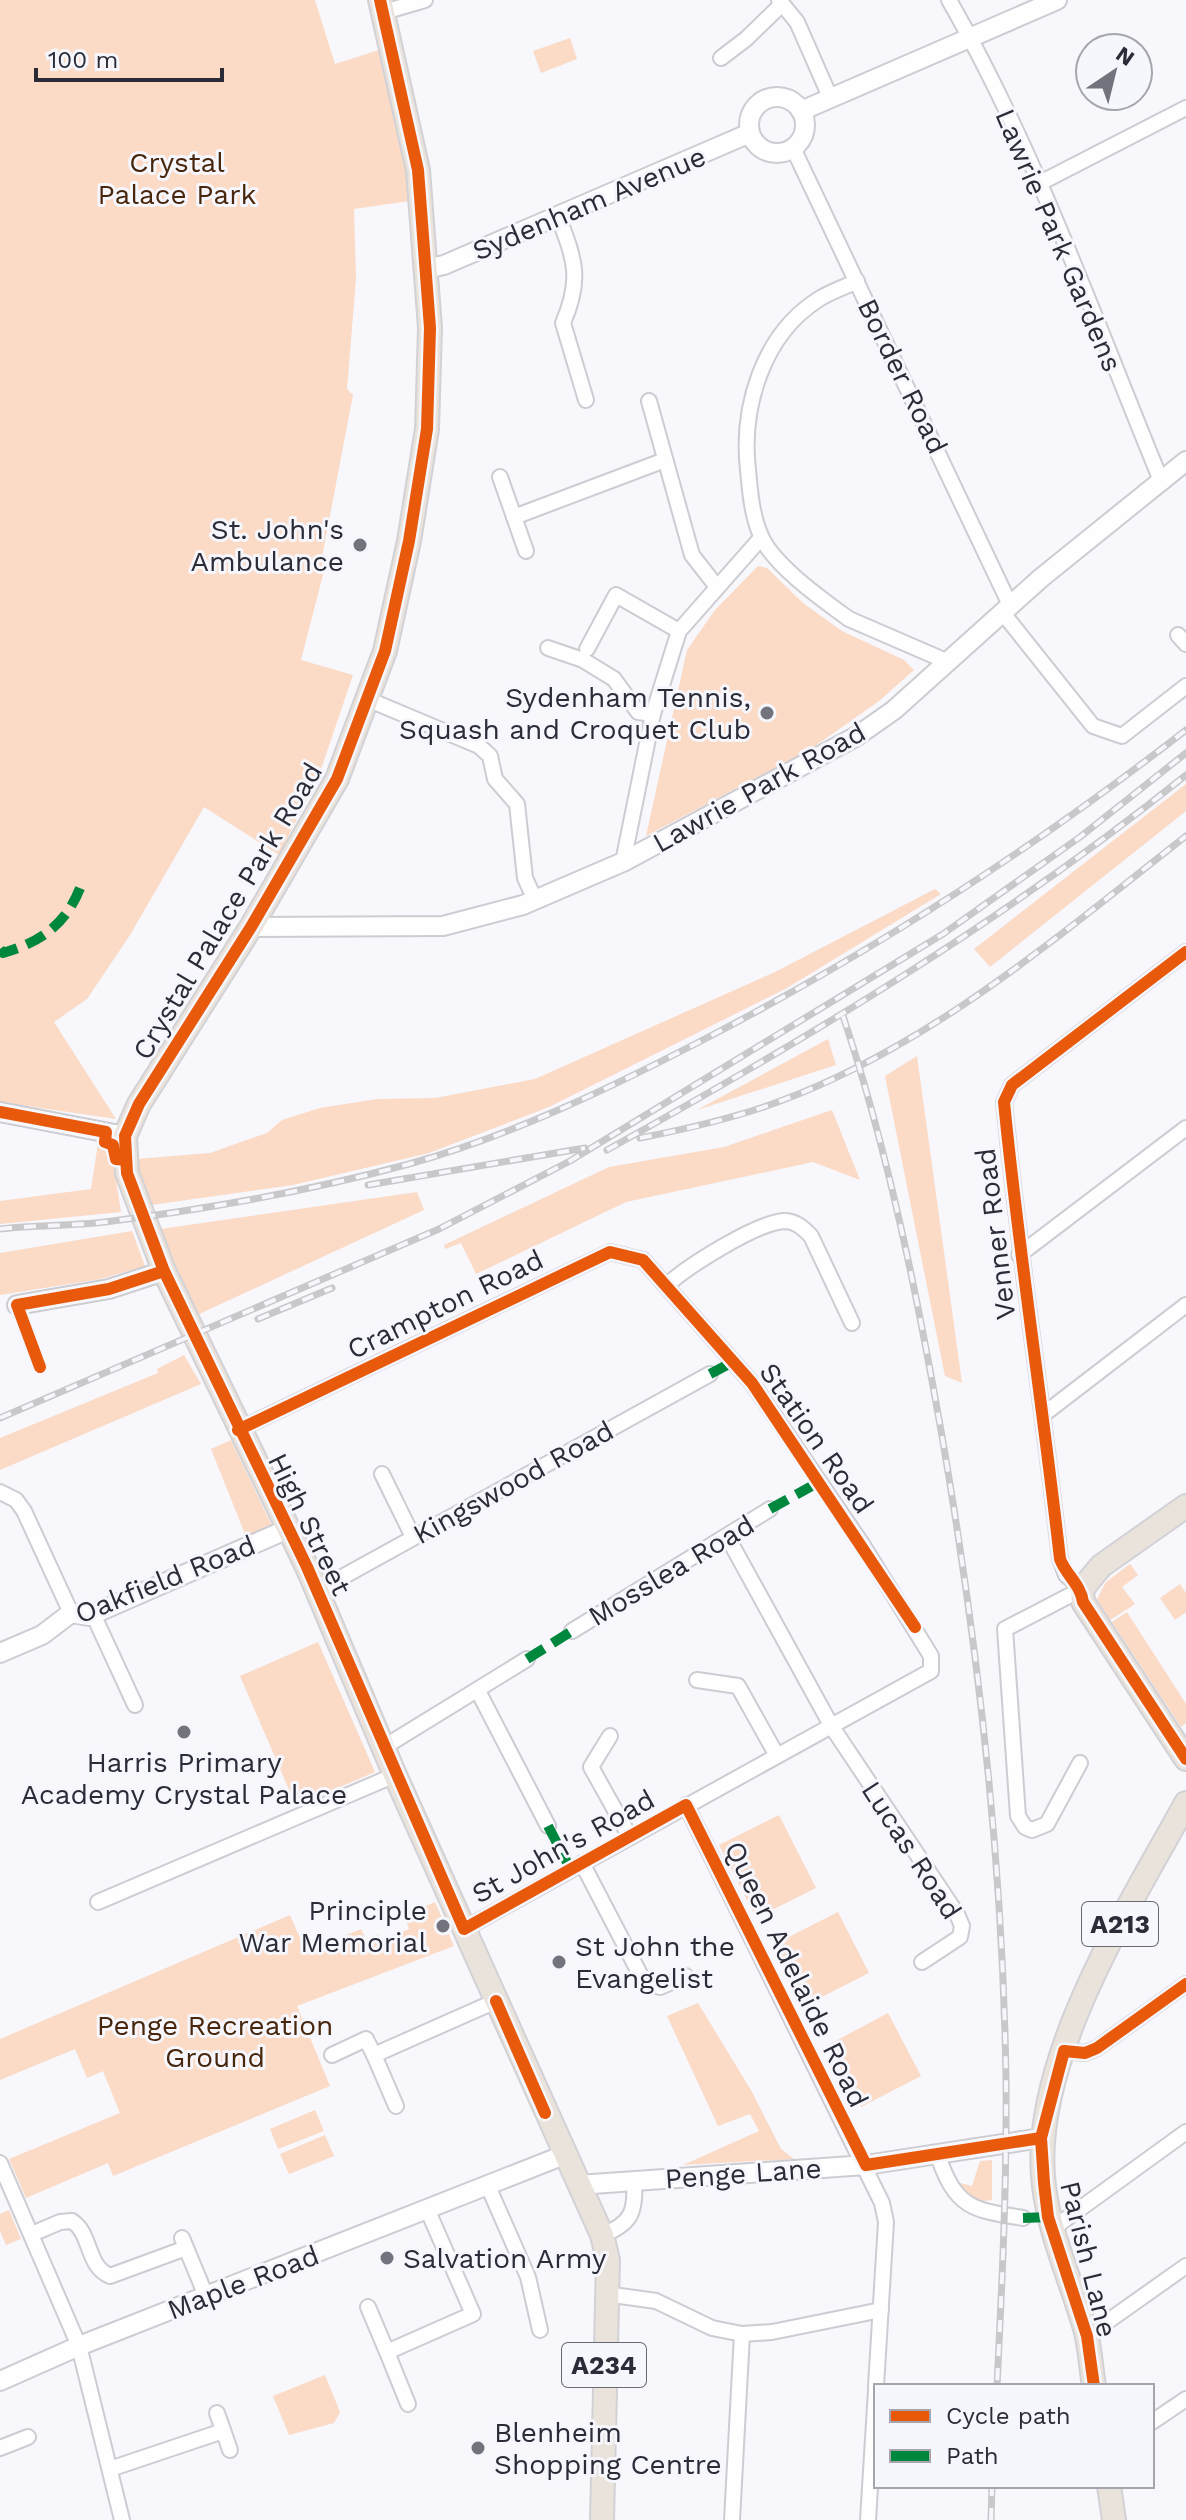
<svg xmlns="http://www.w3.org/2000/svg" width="1186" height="2520" font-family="'Work Sans',sans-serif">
<rect width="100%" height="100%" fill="#f7f7fc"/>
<g fill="#fbdac6">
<polygon points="0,0 315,0 335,64 382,49 405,155 409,201 354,209 356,279 347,389 353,395 322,557 326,563 301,660 353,675 319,775 279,855 204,807 130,935 87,999 54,1022 116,1119 0,1102"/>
<polygon points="570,38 577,59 541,73 533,51"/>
<polygon points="758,566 767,568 803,603 842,631 904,660 914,670 879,701 811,749 646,836 687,650 715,610"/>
<polygon points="1186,784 1186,811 990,967 974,949"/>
<polygon points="935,889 941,894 787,988 549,1107 429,1153 293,1185 151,1205 140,1186 137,1159 210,1153 267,1133 282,1120 320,1108 377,1099 435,1098 535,1079 775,972"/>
<polygon points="828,1039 836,1065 697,1110"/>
<polygon points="917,1056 962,1383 945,1376 885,1076"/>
<polygon points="832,1110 860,1180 813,1162 626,1202 476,1274 461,1243 445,1249 444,1245 609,1167 724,1147"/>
<polygon points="98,1143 111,1149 121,1212 0,1224 0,1201 91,1189"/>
<polygon points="417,1192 424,1210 197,1315 172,1277 161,1229"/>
<polygon points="132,1231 145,1266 101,1279 0,1295 0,1253"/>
<polygon points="184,1355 201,1384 0,1470 0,1438 158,1373 157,1369"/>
<polygon points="231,1440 273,1528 247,1539 211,1449"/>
<polygon points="1130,1564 1138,1575 1122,1587 1135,1604 1110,1620 1097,1599 1106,1582"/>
<polygon points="1180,1584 1186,1593 1186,1612 1175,1620 1160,1598"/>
<polygon points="1127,1612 1186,1704 1186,1723 1181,1727 1112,1622"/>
<polygon points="318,1642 375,1772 296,1806 240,1676"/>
<polygon points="779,1815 816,1888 756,1918 719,1845"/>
<polygon points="435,1902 454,1946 297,2006 330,2086 113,2176 108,2163 26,2198 9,2159 120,2113 103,2071 87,2078 75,2049 0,2080 0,2039 290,1915 306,1952 361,1929 366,1939 378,1934 381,1941 409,1929 404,1915"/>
<polygon points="838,1912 869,1973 804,2006 773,1945"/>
<polygon points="698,2003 752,2092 781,2149 794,2159 683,2165 759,2131 750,2114 718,2126 667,2016"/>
<polygon points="888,2013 921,2076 861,2107 828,2045"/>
<polygon points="315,2110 324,2131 278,2149 270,2129"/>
<polygon points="325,2135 334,2156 289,2174 280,2154"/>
<polygon points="992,2160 992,2200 974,2202 954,2186 956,2182 972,2186 980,2161"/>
<polygon points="9,2210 21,2239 6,2245 0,2231 0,2214"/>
<polygon points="325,2375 340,2412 334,2423 289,2435 273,2396"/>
</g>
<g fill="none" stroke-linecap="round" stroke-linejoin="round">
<defs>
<g id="minor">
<polyline points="779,0 797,22 830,97"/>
<path d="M949,0c87,152 146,321 213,483"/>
<polyline points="384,12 425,0"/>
<polyline points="721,58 746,39 782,4"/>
<polyline points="793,148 1010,605"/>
<polyline points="1038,184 1186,108"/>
<path d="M558,216c17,44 24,63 5,107l23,77"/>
<path d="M857,281c-12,6 -27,11 -38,18 -57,36 -78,109 -71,171 2,22 4,46 13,66 12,29 62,64 88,83l97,42"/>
<polyline points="649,401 692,555 717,587"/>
<polyline points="500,477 526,551"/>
<polyline points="514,517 665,460"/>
<polyline points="1002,612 1093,726 1122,736 1186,686"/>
<polyline points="1178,635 1186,644"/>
<polyline points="548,648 583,660 614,679 638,712 653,714"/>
<polyline points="587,649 616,595 679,631"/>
<polyline points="367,699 479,746 490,756 495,779 517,804 525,878 535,900"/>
<polyline points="623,862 653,714 679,631 761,538"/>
<polyline points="1019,1255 1186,1128"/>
<path d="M667,1285c21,-19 89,-62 117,-64 12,0 19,7 27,15l41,87"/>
<polyline points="1044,1414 1186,1305"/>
<polyline points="238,1430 610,1252 643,1260 752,1383 862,1544 931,1656 931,1671 464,1929"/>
<polyline points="382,1474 413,1537"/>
<polyline points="0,1492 16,1500 24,1511 71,1613"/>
<polyline points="728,1538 832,1727 957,1914 962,1926 960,1937 922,1962"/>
<polyline points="317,1591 710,1374"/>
<polyline points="93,1614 135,1705"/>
<polyline points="572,1631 770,1509"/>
<polyline points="697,1680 738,1686 776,1754"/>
<polyline points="478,1691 548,1826"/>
<polyline points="610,1736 591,1767 630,1837"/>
<polyline points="384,1747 527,1659"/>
<path d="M1080,1763l-33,61 -15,6 -7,-3 -7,-11 -13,-187 77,-40 -16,-14 -6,-16c-17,-153 -41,-304 -56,-457l8,-17 174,-133"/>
<polyline points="686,1805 882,2203 886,2222 876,2386"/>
<polyline points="582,1863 643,1980 660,1987 686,1976"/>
<polyline points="98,1902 395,1775"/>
<polyline points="1064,2051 1085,2053 1097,2048 1186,1984"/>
<polyline points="332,2055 366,2039 374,2055"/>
<polyline points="396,2106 374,2055 496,2001"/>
<path d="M938,2156c18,52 34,54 85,62"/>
<polyline points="0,2163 79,2346 122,2520"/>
<polyline points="488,2186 528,2277 540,2330"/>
<polyline points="1052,2229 1186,2132"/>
<path d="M32,2234l28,-12 12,-1c20,13 14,45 38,55l76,-28"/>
<path d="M602,2235c30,-11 34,-24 32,-55"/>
<polyline points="182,2238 206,2296"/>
<polyline points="606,2294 656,2301 712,2328 742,2334 772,2332 881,2310"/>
<polyline points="368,2307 387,2352 473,2314 428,2211"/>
<polyline points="1087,2336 1186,2266"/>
<polyline points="387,2352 408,2404"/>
<polyline points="217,2413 230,2450"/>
<polyline points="1152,2422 1186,2399"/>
<polyline points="0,2448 28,2437"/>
<polyline points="110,2469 223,2431"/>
<polyline points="732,2520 742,2334"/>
<polyline points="868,2520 876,2390"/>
</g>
<g id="tertiary">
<circle cx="777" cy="125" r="28"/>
<polyline points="801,111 1057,0"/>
<polyline points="426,269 444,265 750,133"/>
<polyline points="251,927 443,926 523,905 623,862 857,736 894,710 1041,578 1186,461"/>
<polyline points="0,1112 125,1136"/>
<polyline points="17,1305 109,1289 164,1271"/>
<polyline points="0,1653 42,1635 71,1613 89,1616 288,1529"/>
<polyline points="578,2185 866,2165 1041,2138"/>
<polyline points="0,2381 79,2346 564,2155"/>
</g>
<g id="primary">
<polyline points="380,0 418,170 430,328 427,429 409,541 385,651 337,779 251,927 139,1104 125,1136 127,1173 164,1271 307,1567 395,1775 602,2235 608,2260 602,2520"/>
<polyline points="1186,1506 1101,1566 1082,1589 1083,1602 1186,1759"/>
<path d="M1094,2386c-3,-18 -4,-37 -8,-54 -14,-49 -36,-96 -42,-146 -16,-122 85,-279 142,-383"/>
<polyline points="1109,2486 1114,2520"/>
</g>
</defs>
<use href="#minor" stroke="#ccccd3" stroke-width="18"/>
<use href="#tertiary" stroke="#ccccd3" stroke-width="22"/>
<use href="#primary" stroke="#d2d2d6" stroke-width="26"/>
<use href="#minor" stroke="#fefeff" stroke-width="14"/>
<use href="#tertiary" stroke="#fefeff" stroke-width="18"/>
<use href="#primary" stroke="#e9e3dc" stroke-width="22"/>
<defs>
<g id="rail">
<path d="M843,1016c46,138 75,283 100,426 36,211 60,424 63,638 1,102 -4,204 -9,306"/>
<path d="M640,1138c46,-9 91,-19 135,-35 155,-56 283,-167 411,-267"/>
<path d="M607,1150c200,-111 400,-231 579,-375"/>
<polyline points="368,1185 585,1148"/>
<path d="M0,1229c35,-4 70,-3 105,-7 102,-13 205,-31 304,-58 101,-28 197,-74 290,-122 172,-89 334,-193 487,-312"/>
<polyline points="258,1319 332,1288"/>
<polyline points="0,1418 439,1229 570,1161 943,934 1080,837 1186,753"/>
<polyline points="991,2520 992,2486"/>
</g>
</defs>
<use href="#rail" stroke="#c8c8cb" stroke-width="7"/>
<use href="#rail" stroke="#f6f6fd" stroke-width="4" stroke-dasharray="12" stroke-linecap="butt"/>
<g stroke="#00873e" stroke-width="10" stroke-dasharray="20 10" stroke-linecap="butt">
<path d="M0,949l3,4c41,-12 66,-31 80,-73"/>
<polyline points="710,1374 727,1365"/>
<polyline points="770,1509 819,1482"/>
<polyline points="527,1659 572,1631"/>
<polyline points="548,1826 571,1870"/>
<polyline points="1023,2218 1048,2217"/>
</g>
<defs>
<g id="cycleway">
<polyline points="380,0 418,170 430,328 427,429 409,541 385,651 337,779 251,927 139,1104 125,1136 127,1173 164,1271 307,1567 464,1929 686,1805 866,2165 1041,2138"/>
<path d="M1186,952l-174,133 -8,17c15,153 39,304 56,457 6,16 21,26 23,43l103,157"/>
<polyline points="0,1112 106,1132 105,1142 113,1145 116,1159 126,1160"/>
<polyline points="40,1367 17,1305 109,1289 164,1271"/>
<polyline points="238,1430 610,1252 643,1260 752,1383 915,1627"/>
<polyline points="496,2001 545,2113"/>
<polyline points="1094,2386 1087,2336 1048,2217 1044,2183 1041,2138 1064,2051 1085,2053 1097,2048 1186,1984"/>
</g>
</defs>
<use href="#cycleway" stroke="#f6f6fd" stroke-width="17"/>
<use href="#cycleway" stroke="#e8590c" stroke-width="12"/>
</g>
<g fill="#73737d" stroke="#f6f6fd" stroke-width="3">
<circle cx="360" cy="545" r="8"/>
<circle cx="767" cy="713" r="8"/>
<circle cx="184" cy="1732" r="8"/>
<circle cx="443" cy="1926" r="8"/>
<circle cx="559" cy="1962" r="8"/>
<circle cx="387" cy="2258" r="8"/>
<circle cx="478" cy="2448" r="8"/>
</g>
<g text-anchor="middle" stroke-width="6" stroke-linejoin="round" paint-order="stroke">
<g fill="#f6f6fd" stroke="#696973" stroke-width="2">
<rect x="1082" y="1902" width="76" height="44" rx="6"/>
<rect x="562" y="2343" width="84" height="44" rx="6"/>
</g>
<g font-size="26" font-weight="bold" fill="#2c2c38">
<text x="1120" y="1933">A213</text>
<text x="604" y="2374">A234</text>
</g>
<g font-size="28" fill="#48260b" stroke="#f6f6fd">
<text x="177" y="172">Crystal<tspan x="177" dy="32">Palace Park</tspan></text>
<text x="215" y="2035">Penge Recreation<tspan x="215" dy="32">Ground</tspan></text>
</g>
<g font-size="28" fill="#2c2c38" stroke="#f6f6fd">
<text transform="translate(589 203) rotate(-23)" y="10">Sydenham Avenue</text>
<text transform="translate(1059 240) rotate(67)" y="10">Lawrie Park Gardens</text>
<text transform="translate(903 376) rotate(64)" y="10">Border Road</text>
<text transform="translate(759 787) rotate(-29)" y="10">Lawrie Park Road</text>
<text transform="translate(227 911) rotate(-59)" y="10">Crystal Palace Park Road</text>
<text transform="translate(995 1234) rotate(-97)" y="10">Venner Road</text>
<text transform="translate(445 1304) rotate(-26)" y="10">Crampton Road</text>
<text transform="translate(817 1438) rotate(55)" y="10">Station Road</text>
<text transform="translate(513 1482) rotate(-29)" y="10">Kingswood Road</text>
<text transform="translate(310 1524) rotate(64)" y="10">High Street</text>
<text transform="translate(671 1570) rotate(-31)" y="10">Mosslea Road</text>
<text transform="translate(165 1579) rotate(-22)" y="10">Oakfield Road</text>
<text transform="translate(563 1846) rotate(-29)" y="10">St John's Road</text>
<text transform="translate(912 1850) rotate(57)" y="10">Lucas Road</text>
<text transform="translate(797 1974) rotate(64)" y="10">Queen Adelaide Road</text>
<text transform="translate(743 2173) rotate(-4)" y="10">Penge Lane</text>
<text transform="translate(1089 2259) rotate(76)" y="10">Parish Lane</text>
<text transform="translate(243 2282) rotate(-21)" y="10">Maple Road</text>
</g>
<g font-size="28" fill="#2c2c38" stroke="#f6f6fd" text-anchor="end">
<text x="344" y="539">St. John's<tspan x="344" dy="32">Ambulance</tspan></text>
<text x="751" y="707">Sydenham Tennis,<tspan x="751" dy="32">Squash and Croquet Club</tspan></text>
<text x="184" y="1772" text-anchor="middle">Harris Primary<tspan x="184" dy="32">Academy Crystal Palace</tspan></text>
<text x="427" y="1920">Principle<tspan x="427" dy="32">War Memorial</tspan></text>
<text x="575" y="1956" text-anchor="start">St John the<tspan x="575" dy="32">Evangelist</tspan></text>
<text x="403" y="2268" text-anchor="start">Salvation Army</text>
<text x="494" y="2442" text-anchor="start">Blenheim<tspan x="494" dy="32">Shopping Centre</tspan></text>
</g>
</g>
<rect x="874" y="2384" width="280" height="104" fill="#f6f6fd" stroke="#a5a5ae" stroke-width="2"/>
<rect x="890" y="2410" width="40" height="12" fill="#e8590c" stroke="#a5a5ae" stroke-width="2"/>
<text x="946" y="2424" font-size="24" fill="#2c2c38">Cycle path</text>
<rect x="890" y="2450" width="40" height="12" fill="#00873e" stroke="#a5a5ae" stroke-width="2"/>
<text x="946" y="2464" font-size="24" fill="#2c2c38">Path</text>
<g transform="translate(1114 72) rotate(35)"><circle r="38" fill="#f6f6fd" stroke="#a5a5ae" stroke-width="2"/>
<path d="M0-6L14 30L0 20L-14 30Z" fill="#73737d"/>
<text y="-12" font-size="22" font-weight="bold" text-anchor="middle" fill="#2c2c38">N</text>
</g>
<path d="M36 68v12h186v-12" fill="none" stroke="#2c2c38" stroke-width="4"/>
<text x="48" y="68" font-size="24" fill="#2c2c38" stroke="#f6f6fd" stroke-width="6" paint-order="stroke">100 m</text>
</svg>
